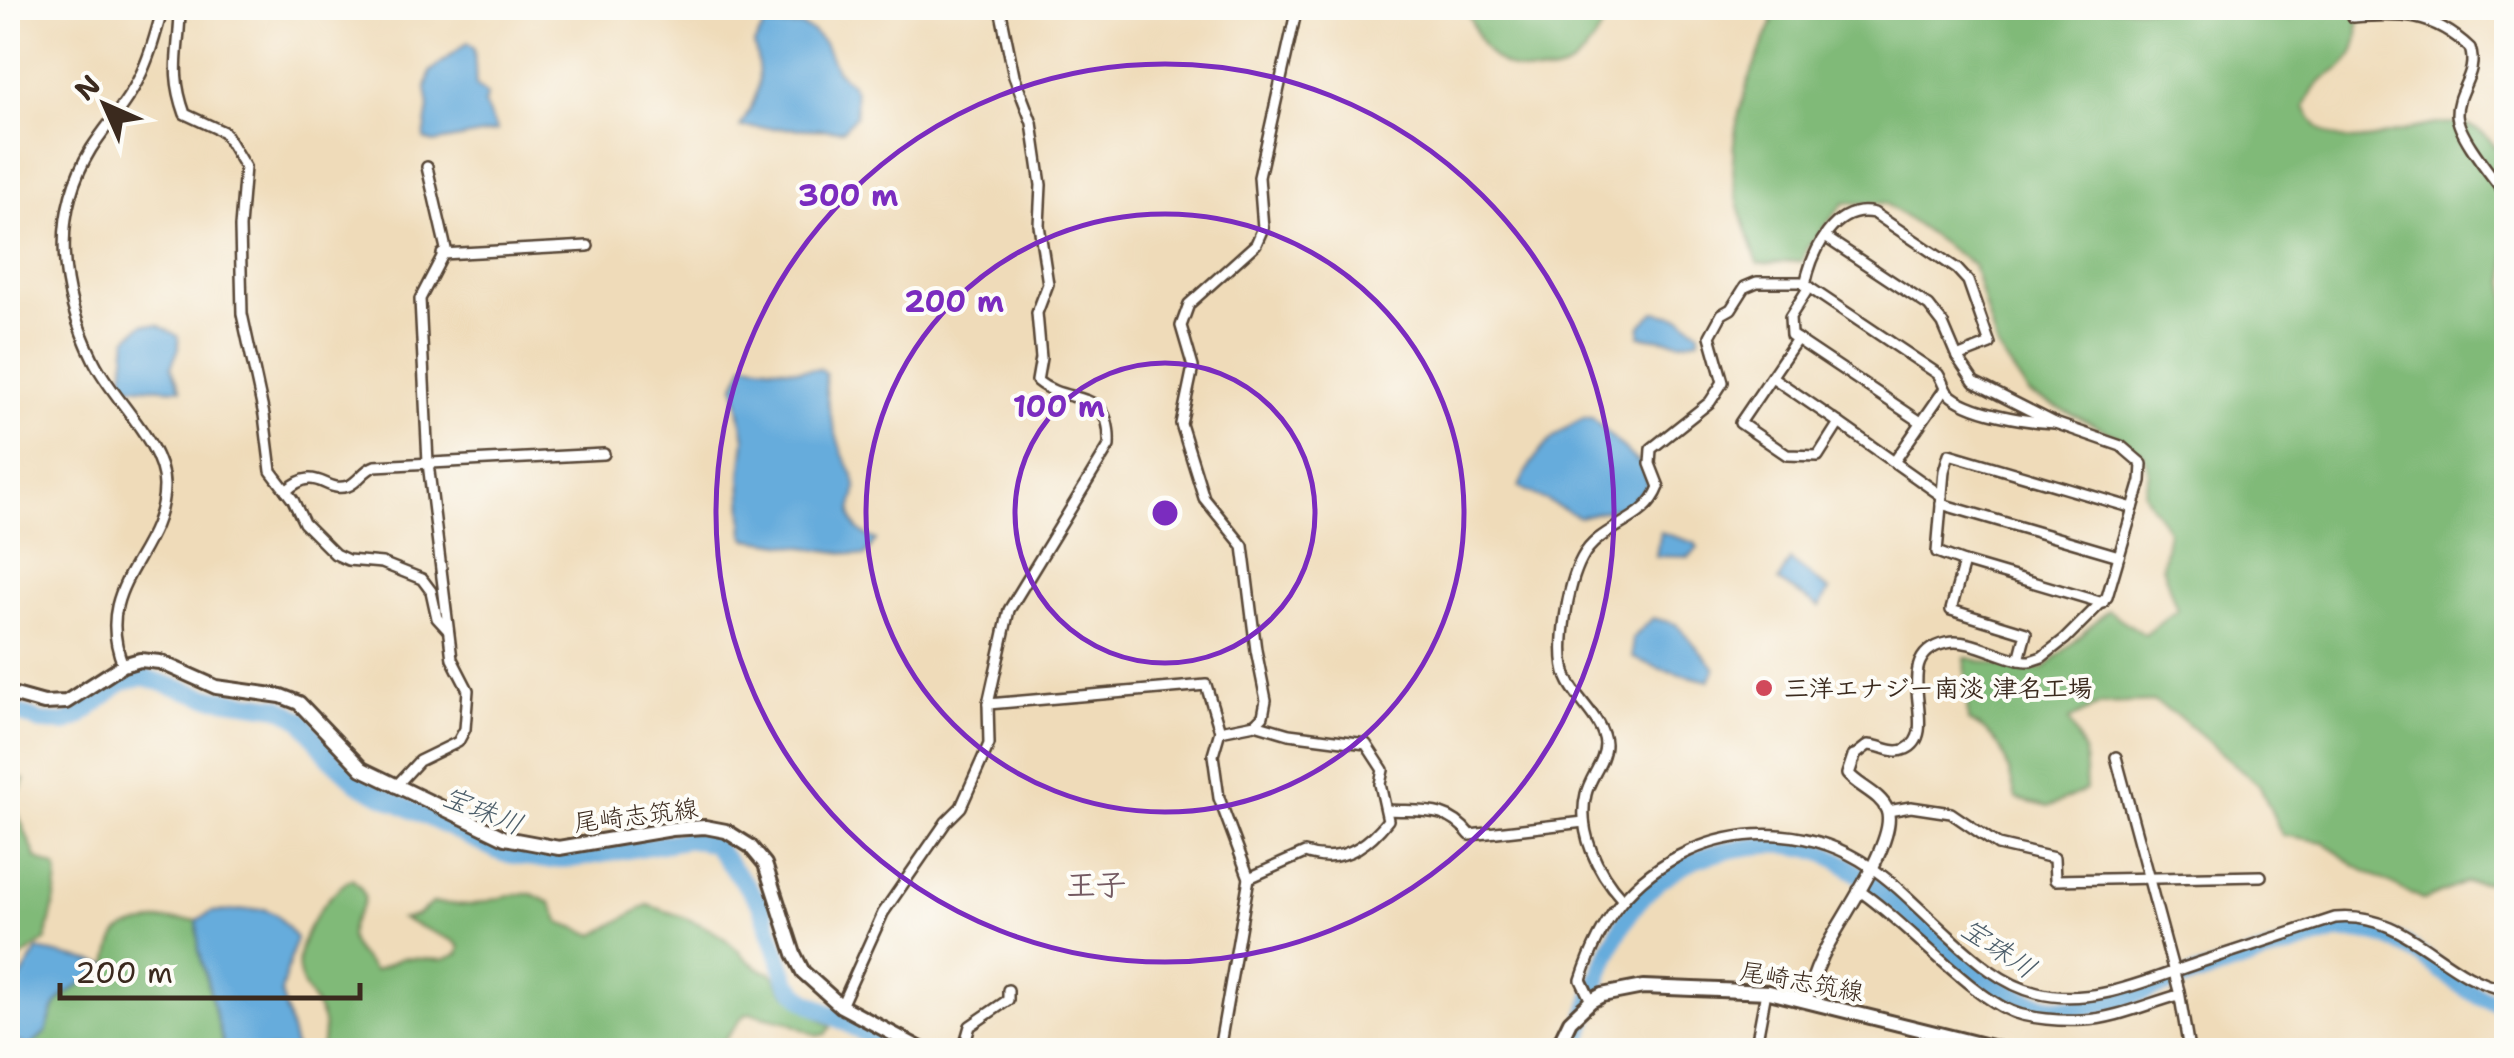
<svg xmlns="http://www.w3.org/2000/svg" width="2514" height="1058" font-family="'Shantell Sans','Klee One',sans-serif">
<rect width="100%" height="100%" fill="#fdfcf7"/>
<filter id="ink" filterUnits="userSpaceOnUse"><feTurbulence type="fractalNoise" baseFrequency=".01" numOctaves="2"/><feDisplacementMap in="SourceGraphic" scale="20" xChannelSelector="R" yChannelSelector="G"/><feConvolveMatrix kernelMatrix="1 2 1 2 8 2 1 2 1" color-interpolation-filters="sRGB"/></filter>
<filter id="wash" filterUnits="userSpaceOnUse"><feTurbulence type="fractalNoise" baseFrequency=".0048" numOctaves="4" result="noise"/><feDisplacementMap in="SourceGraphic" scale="40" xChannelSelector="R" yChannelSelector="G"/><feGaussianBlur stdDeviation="2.25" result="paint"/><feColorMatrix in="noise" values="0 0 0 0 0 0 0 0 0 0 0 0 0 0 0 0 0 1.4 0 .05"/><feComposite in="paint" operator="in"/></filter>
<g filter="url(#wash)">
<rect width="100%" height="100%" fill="#efdbb9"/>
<g fill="#80ba78" stroke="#5e724b" stroke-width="2.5">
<path d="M1465,8h149c-12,18 -24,44 -42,57 -23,16 -69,8 -86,-15 -9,-12 -14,-29 -21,-42z"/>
<path d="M1764,8h471l4,3 5,-3h114c6,79 -36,49 -53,99 33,75 117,-5 171,22 14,7 23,23 30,36v718l-40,-1 -42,18 -69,-34 -31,-24 -42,-7 -23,-50 -82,-70 -23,-13 -53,2 -32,16 15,32 2,38 -38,17 -32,-8c-9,-36 -12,-62 -48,-78l-3,-64 57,14 22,-2 64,-59 37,25 32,-25 -15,-44 6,-36 -24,-37 5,-20 -5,-19 -26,-18 -89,-42 -32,-46 -24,-83 -88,-62h-41l-37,45 -5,13 -44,3c-10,-31 -25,-67 -25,-99 -1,-50 20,-99 40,-144z"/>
<path d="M16,776l9,4c-3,7 -10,16 -10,23 0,8 17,42 21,55l20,10c6,13 -7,54 -10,72l-31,22h-7v-174z"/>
<path d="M352,879c30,26 -4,31 -2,58 1,11 17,25 24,34l28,-13 41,2 15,-6 2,-7 -6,-6 -52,-22 14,-3 16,-13 38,2 47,-11h15l19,9 9,19 35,13 52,-30c26,8 51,16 74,31 19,13 28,32 51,37l11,18 48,36 -5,7 -9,2 -29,-14 -38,-9 -7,3 -26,34h-398c17,-37 -15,-49 -20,-79 -5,-29 27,-79 53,-92z"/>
<path d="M160,920h37l2,30 26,100h-194l-2,-3 17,-15 7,-22 9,-13 46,-32c7,-42 14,-36 52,-45z"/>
</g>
<g fill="#66acdc" stroke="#506b7d" stroke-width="2.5">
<path d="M766,24l6,2h29l12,6 11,11 12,27 16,15 3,7 1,23 -13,15 -103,-3c20,-32 23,-47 14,-83z"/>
<polygon points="468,42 474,47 476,86 487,95 484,104 497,131 433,143 424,139 429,107 426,88 430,72"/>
<polygon points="1654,312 1681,317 1699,331 1699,339 1682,342 1640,336 1641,326"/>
<polygon points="143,324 158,325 178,336 179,348 171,367 181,389 122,386 127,338"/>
<path d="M745,363l54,7 22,-1 5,5c-3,20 9,58 16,78 4,11 15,25 14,37 0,11 -8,19 -3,31 4,12 12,15 23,20l-11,16 -117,-17 -4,-4 -3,-59 4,-37 -10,-54z"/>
<path d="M1584,418h8l44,43 6,3 7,21 -22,20 -48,12 -60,-30c14,-32 33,-54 65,-69z"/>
<polygon points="1660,532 1695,543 1698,548 1689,557 1656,556"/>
<polygon points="1790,560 1829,590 1820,607 1778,581"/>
<polygon points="1653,618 1676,624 1715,668 1709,681 1661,669 1633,658 1632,639"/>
<polygon points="264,909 277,915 296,938 281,992 296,1050 225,1050 199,950 197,920 212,912"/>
<polygon points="38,950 109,965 62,997 53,1010 46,1032 29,1047 15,1041 8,1027 15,1016 17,984"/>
</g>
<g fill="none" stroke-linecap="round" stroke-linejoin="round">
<g stroke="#66acdc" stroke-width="18">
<polyline points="8,708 41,722 65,723 80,716 122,682 144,677 207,697 279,707 302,720 330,758 358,784 502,853 546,860 578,858 691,839 713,844 761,904 788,983 806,1001 872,1037 888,1050"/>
<path d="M1576,1050c28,-87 44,-177 149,-199 31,-6 60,-10 90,-1 22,6 40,22 58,35 73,55 129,142 232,119l232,-73c19,0 36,0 54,8 42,16 69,59 115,65"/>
</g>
</g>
</g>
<g filter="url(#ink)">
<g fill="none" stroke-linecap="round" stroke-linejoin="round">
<defs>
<g id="minor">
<path d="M180,8c0,43 -11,62 5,106l39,18 21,35 -5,60 2,87 22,101 7,56 22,29 11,23 31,31 13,6 34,3 40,16 9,12 6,27 11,12"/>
<path d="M2353,17c49,-4 80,-4 117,31 9,26 -14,42 -13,67 1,21 37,63 49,80"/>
<polyline points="1825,237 1929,306 1943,324 1957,357"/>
<polyline points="442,254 588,246"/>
<path d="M1805,285c7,-33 29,-81 69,-72l83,56 11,12 22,63 -33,13 17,25 81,41 66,23 21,18 -1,17 -34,116 -42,42 -23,18 -12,4c-27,0 -57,-24 -84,-18 -60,13 -3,90 -40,106 -13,6 -25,-4 -38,-4l-14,11"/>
<polyline points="1809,287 1790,317 1791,335 1797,339 1740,423 1787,455 1818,456 1839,423 1894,462 1944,390"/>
<polyline points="1797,339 1921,422"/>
<polyline points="1772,377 1839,423"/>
<polyline points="1894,462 1942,496"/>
<path d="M286,491c32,-28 38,3 62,-5 11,-4 15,-16 27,-20l229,-12"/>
<polyline points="1941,504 2119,556"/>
<polyline points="1964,562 2103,603"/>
<polyline points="2019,660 2026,633 1951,610 1964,562 1937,552 1944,471 1949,454 2133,508"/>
<path d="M123,665c-32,-81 40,-108 41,-179 0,-43 -51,-86 -70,-125 -34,-68 -44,-145 -3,-212 15,-24 35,-44 47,-69 12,-23 18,-48 25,-72"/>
<polyline points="988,704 1206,685 1220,731 1213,755 1219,798 1249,878 1219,1050"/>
<polyline points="1255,724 1263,716 1266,700 1256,650 1243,546 1204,498 1181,424 1193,367 1181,326 1189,304 1256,244 1263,228 1259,177 1297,8"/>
<path d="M1220,731l35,-7 34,10 77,10 17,26 -3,14 8,36c-22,28 -49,45 -83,33l-56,25"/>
<polyline points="2116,757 2179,991 2189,1050"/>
<polyline points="395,787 419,761 458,742 465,729 468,690 452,659 428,463 420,299 446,249 427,167"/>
<path d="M1388,810c34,2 60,-4 82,25l114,-13"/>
<polyline points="1888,811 1911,807 1951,813 1998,845 2054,858 2055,880 2261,876"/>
<path d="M1858,890c46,29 118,114 164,125 18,4 43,6 61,5 32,-1 66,-17 96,-25"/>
<path d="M1622,899c-25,-27 -45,-68 -36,-105 4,-17 19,-32 19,-50 -1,-24 -30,-45 -38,-66 -11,-28 1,-94 15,-120 18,-34 63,-34 77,-71l-9,-23 1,-15 59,-47 13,-20 -13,-46 12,-22 9,-5 14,-22 12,-5h44l137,92c4,6 7,16 10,19 20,20 80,29 107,30"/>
<path d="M1591,1001l-10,-21c19,-59 50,-103 108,-129 58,-26 127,-21 180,15 29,19 54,47 80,70 25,23 54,49 88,57 55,14 110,-13 161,-30 46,-15 92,-30 137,-45 73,-7 106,59 171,72"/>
<path d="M841,1006l42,-93 63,-91 15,-15 28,-63 -1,-40 21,-94 100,-164c3,-61 -40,-39 -72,-65l4,-23 -4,-45 11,-29 -9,-59 2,-40 -9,-62 -18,-47 -14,-68"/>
<polyline points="963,1050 970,1026 1008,1000 1008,990"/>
<polyline points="1755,1050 1766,992"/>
</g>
<path id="tertiary" d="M1806,1000c6,-20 13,-39 23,-57 14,-27 69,-105 58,-133 -6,-16 -28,-23 -39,-36l6,-18"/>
<g id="secondary">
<polyline points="8,693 44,703 66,702 123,665 140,660 160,662 216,687 281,696 299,703 362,769 505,838 559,848 672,829 705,827 726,831 750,846 765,864 794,954 803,972 841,1006 923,1050"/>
<polyline points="1556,1050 1570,1021 1591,1001 1602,995 1643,987 1769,992 2004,1050"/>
</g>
</defs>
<use href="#minor" stroke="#564535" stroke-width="14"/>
<use href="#tertiary" stroke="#564535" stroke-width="16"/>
<use href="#secondary" stroke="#564535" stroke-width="18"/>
<use href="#minor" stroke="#fff" stroke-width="9"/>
<use href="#tertiary" stroke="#fff" stroke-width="11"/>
<use href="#secondary" stroke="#fff" stroke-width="12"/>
</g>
</g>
<g fill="none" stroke="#7b2cbf" stroke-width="5">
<circle cx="1165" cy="513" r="150"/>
<circle cx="1165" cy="513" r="299"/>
<circle cx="1165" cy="513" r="449"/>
</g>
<circle fill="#d1495b" stroke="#fdfcf7" stroke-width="4" cx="1764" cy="688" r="10"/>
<g text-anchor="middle" stroke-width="8" stroke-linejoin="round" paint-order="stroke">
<g font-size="25" font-weight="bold" fill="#3b2a1e" stroke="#fdfcf7" text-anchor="start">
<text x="1784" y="697">三洋エナジー南淡 津名工場</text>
</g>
<g font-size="25" fill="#3b2a1e" stroke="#fdfcf7">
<text transform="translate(636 815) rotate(-7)" y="9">尾崎志筑線</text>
<text transform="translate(1802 981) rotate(10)" y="9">尾崎志筑線</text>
</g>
<g font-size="28" font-style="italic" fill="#4c5e6a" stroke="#fdfcf7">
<text transform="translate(483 810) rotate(22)" y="10">宝珠川</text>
<text transform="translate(1999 948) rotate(34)" y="10">宝珠川</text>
</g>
<g font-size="30" font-weight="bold" fill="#745a62" stroke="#fdfcf7">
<text x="1096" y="895">王子</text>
</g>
</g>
<circle cx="1165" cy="513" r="15" fill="#7b2cbf" stroke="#fdfcf7" stroke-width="5"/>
<g font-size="30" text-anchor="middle" font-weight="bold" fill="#7b2cbf" stroke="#fdfcf7" stroke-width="8" stroke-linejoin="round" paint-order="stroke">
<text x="848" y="206">300 m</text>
<text x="954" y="312">200 m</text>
<text x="1059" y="417">100 m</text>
</g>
<rect width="2514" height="1058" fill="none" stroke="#fdfcf7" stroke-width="40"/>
<g transform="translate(105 105) rotate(315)" stroke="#fdfcf7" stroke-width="8" paint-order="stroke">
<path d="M0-8L18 38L0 25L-18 38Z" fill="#3b2a1e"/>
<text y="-15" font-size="28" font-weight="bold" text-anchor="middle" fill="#3b2a1e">N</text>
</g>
<path d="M60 983v15h300v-15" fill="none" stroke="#3b2a1e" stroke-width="5"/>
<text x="75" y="983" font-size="30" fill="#3b2a1e" stroke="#fdfcf7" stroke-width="8" paint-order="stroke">200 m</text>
</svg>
